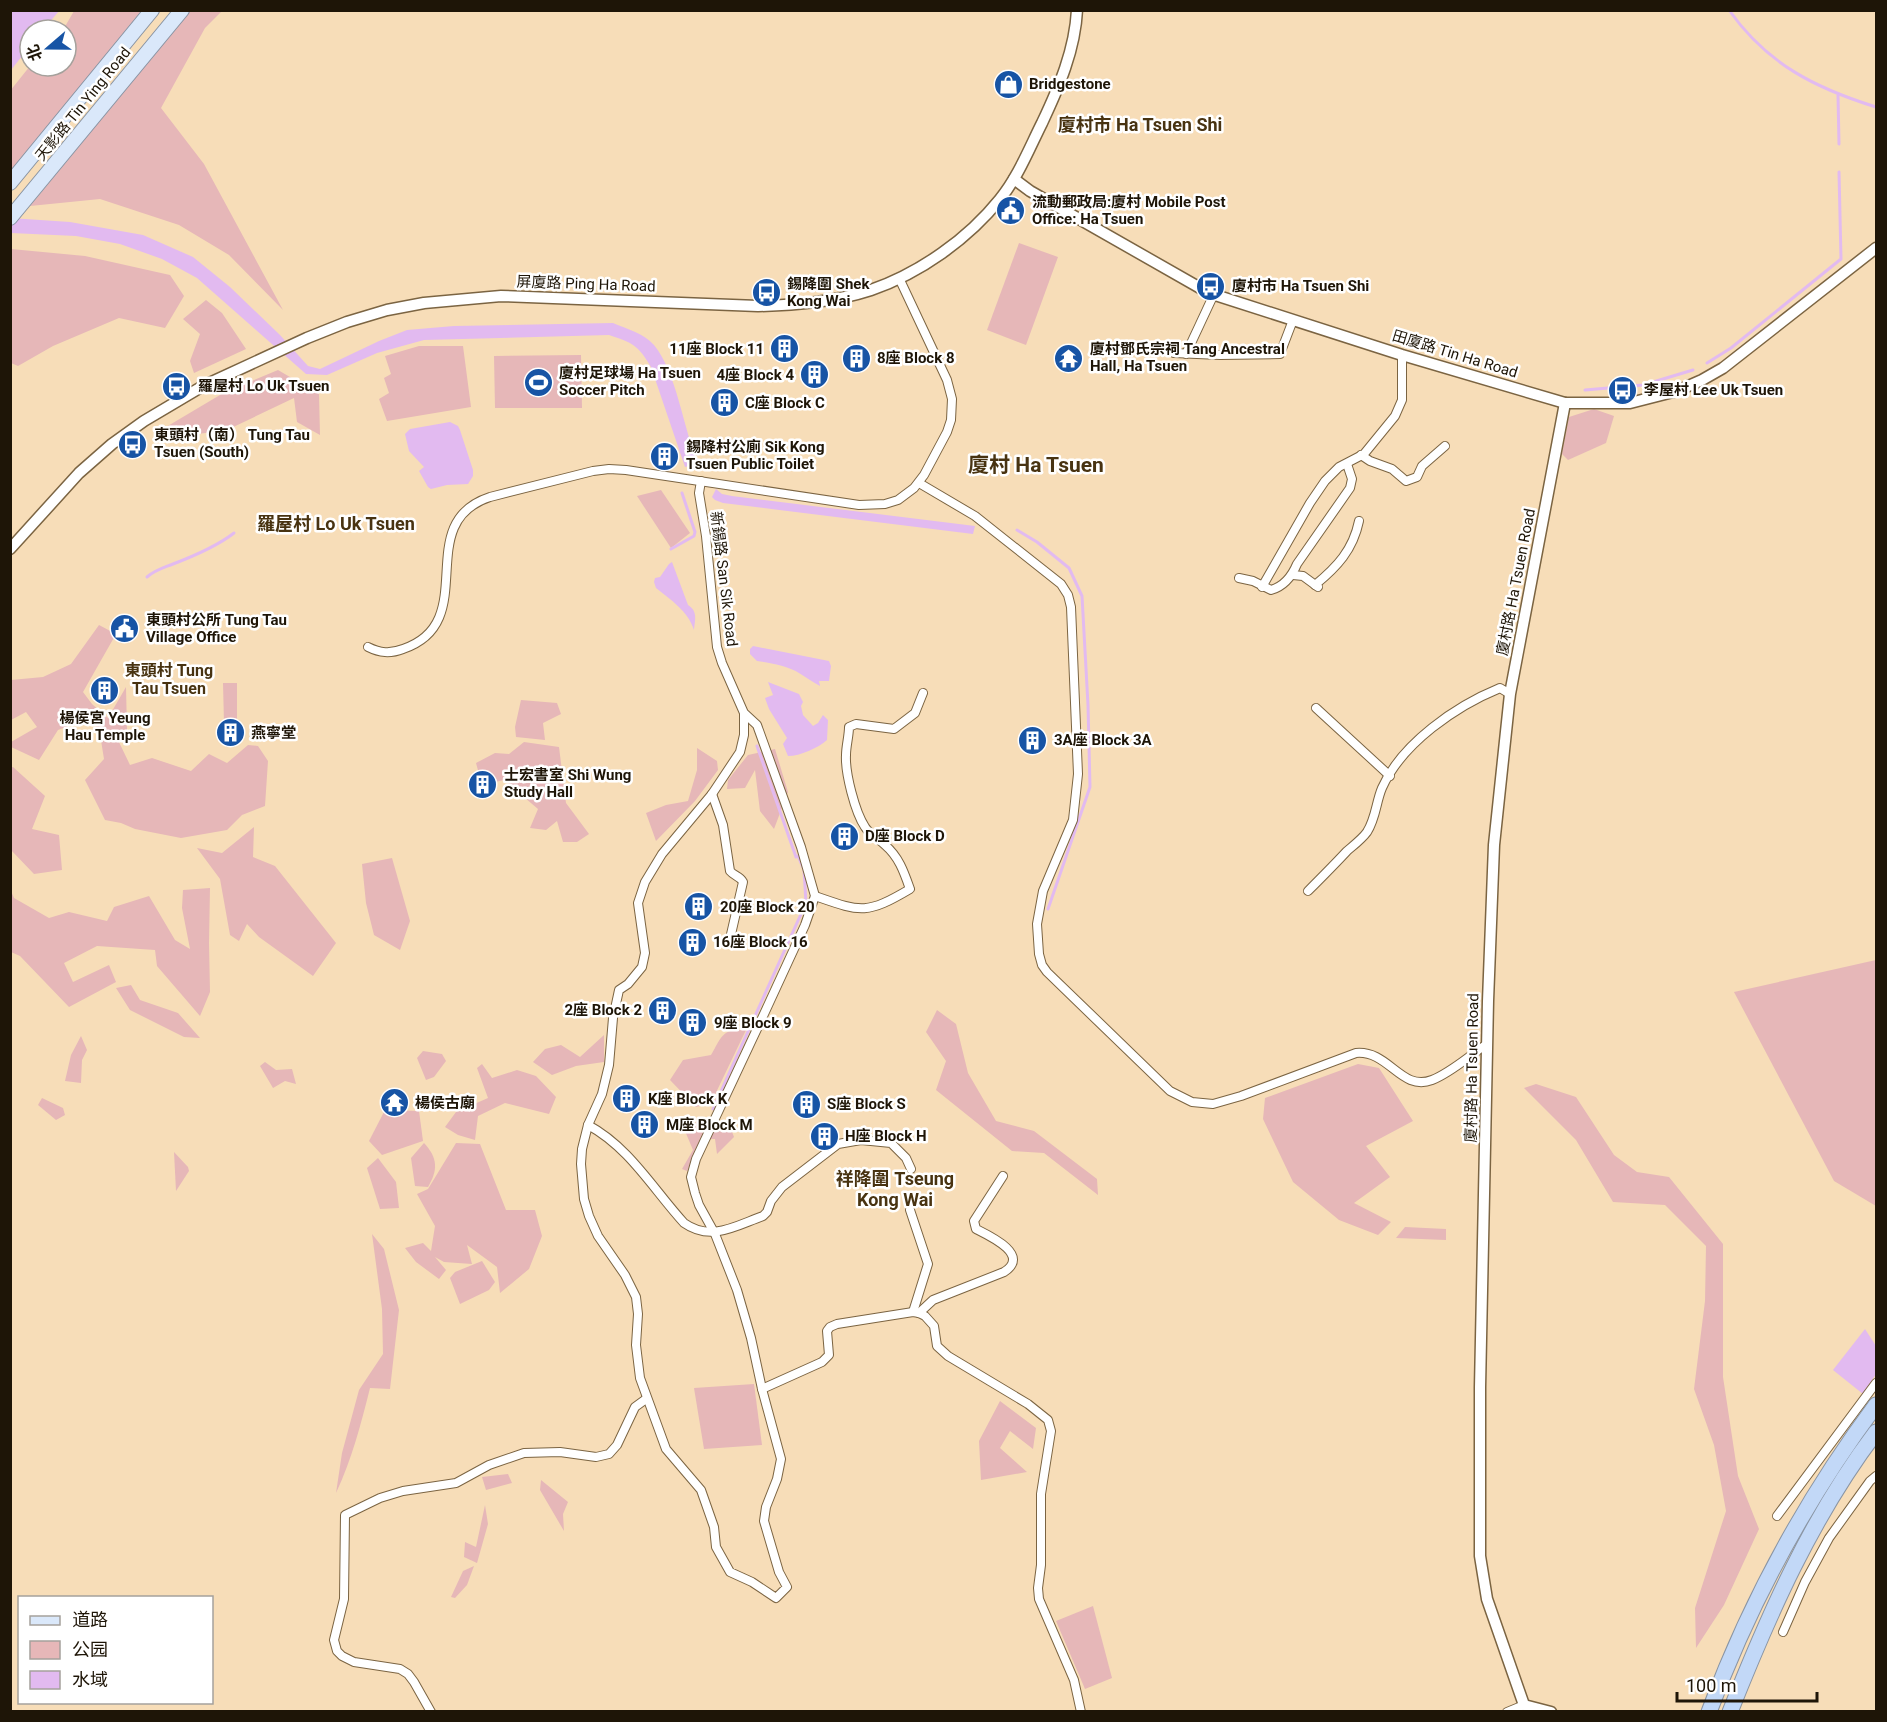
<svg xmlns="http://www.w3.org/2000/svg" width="1887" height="1722" font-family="Roboto,'Noto Sans SC',sans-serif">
<rect width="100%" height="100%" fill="#f7ddb8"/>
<g fill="#e6b7b8">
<polygon points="74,11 142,11 11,172 10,91 30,66 66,66 66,30 63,30"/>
<polygon points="189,11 222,11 205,28 161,108 204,164 283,310 229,255 179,225 100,199 30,206"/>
<polygon points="1019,243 1058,257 1026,345 987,330"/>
<polygon points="11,249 85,256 170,275 184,296 165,328 119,318 53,346 18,366 11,363"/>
<polygon points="206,300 222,313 246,349 194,373 190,361 200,334 183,319"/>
<polygon points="419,346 463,346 471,407 387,421 379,399 389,393 384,378 391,374 385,356"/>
<polygon points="581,355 582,408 495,408 494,356"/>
<polygon points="278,370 319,394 320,435 297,422 294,398 227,430 169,438 156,433 225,392"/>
<polygon points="1594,409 1614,416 1606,443 1568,460 1562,454 1569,417"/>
<polygon points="661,490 690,533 671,548 637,496"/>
<polygon points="99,625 116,634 83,692 92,704 108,718 126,687 127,730 118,740 130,765 152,758 191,771 209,754 227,763 248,745 258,746 268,761 265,806 242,815 227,830 181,838 135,829 121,823 105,820 85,780 104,759 99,728 85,720 58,730 39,760 11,747 11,742 37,727 26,712 11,720 11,680 43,677 71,664"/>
<polygon points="223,683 237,683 237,722 224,723"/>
<polygon points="521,700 557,703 561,714 543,723 545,740 516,737 515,727"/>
<polygon points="524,742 559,747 566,803 589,834 577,842 563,842 557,821 546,830 530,828 538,809 504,780 482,785 476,763 495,753 509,754"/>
<polygon points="697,748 717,761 718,770 695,801 656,841 646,813 666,805 688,801 697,770"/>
<polygon points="775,749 788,792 774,829 760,811 755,770 745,788 727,789 728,780 748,755"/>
<polygon points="13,767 45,796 32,829 59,835 62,870 34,874 11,850 10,768"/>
<polygon points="254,827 253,857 275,866 336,943 313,976 259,937 247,924 239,941 230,935 220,879 197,848 222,853"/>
<polygon points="392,858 410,921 400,950 374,935 366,903 362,864"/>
<polygon points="210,888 209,943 210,992 200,1016 157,966 155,950 97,946 64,963 73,982 109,965 116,982 69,1007 20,956 11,952 11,891 14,898 49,918 69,912 107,921 114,907 149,896 175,940 190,949 182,908 183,890"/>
<polygon points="1876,960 1876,1206 1834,1181 1734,992"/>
<polygon points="131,985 140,1000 178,1013 200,1038 184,1037 130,1010 116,988"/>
<polygon points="937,1010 956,1024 968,1073 996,1121 1034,1131 1097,1179 1098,1195 1044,1153 1012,1151 936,1090 946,1061 926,1032"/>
<path d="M735,1030h11l-35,73 -15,4 -26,-27 13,-20 28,-5c7,-11 10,-24 24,-25z"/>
<polygon points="604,1035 604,1062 576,1066 552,1075 533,1062 545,1049 561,1045 580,1057"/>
<polygon points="81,1036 87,1050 82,1060 81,1083 65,1081 71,1055"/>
<polygon points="423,1051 442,1054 446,1061 434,1077 426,1080 417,1058"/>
<polygon points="265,1062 276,1070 292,1069 296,1084 285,1081 273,1088 260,1066"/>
<polygon points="482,1064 492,1078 517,1070 536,1076 556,1097 549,1114 505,1103 478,1116 475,1140 458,1135 445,1127 456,1112 488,1098 477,1068"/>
<polygon points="1358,1064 1379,1068 1413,1121 1366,1146 1390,1177 1354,1203 1391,1222 1378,1235 1339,1220 1293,1182 1263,1119 1265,1098"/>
<polygon points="1536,1084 1576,1097 1614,1155 1637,1172 1669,1177 1723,1244 1723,1377 1738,1476 1759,1529 1724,1605 1696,1648 1695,1608 1726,1511 1714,1445 1694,1389 1705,1301 1706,1246 1665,1205 1613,1202 1576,1140 1524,1088"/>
<polygon points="42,1098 63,1108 65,1115 56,1120 38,1105"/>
<polygon points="385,1110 419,1111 423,1141 382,1155 369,1141"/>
<polygon points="700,1119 729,1124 734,1137 717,1154 715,1139 701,1139 687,1171 682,1169 693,1150 685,1131"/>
<path d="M424,1143c14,15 14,27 4,44l-13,-1 -4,-28z"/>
<polygon points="456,1143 480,1144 506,1210 535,1210 542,1236 529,1269 500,1293 497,1267 467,1245 472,1264 444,1262 435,1257 446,1270 439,1279 416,1262 405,1248 423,1243 431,1251 435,1226 417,1194 428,1189"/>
<polygon points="174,1152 188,1167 189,1171 176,1191"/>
<polygon points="378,1158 396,1182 399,1208 380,1209 367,1168"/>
<polygon points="1405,1227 1446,1229 1446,1240 1396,1238"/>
<path d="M372,1234l12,15 15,61 -9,79 -20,-1c-9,36 -18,71 -34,105l6,-40 17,-63 24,-36 -1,-45z"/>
<polygon points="482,1261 495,1282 489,1290 460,1304 450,1278 455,1272"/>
<polygon points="754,1384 762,1445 704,1449 694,1388"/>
<polygon points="1000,1401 1036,1428 1033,1449 1010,1431 1000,1448 1027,1472 981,1480 979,1441"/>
<polygon points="508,1474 512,1483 486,1490 482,1477"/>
<polygon points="541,1480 568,1502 563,1514 564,1531 540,1490"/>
<polygon points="485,1505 488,1524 477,1563 464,1557 465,1542 476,1547"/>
<polygon points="474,1566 467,1585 455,1598 451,1597 463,1571"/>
<polygon points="1093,1606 1112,1678 1085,1689 1056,1621"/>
</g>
<g fill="#e2baf0">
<polygon points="11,10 59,11 43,30 30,30 30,46 11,70"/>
<path d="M10,218l60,4 73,13 50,22 37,30 50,48 28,31 12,3 59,-28 28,-11 47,-4 159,-3c14,6 30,10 41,22 23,28 29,83 44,118l-13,4 -34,-100c-13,-22 -18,-24 -42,-32l-185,5 -47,13 -50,22 -21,-1 -109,-96 -35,-19 -42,-15 -44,-8 -65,-3z"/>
<polygon points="450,422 458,426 460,430 473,470 473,476 468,484 447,485 431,489 428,487 419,471 424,467 409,451 405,434 410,429"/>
<polygon points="716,489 722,494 732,496 975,526 973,534 723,503 715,500 712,497"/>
<path d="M672,562l16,43c10,6 7,15 6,25 -6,-19 -23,-30 -38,-42l-2,-6 1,-4 5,-1 9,-13z"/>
<path d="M753,646l76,15 2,5 -2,15h-10l1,5c-8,-4 -14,-9 -21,-13 -11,-7 -29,-10 -42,-12l-7,-7v-5z"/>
<path d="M768,682l31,12 4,8 -2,4 2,9 10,11 5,-3 5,-8 5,5 -1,20c-9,8 -27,16 -39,16l-5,-12 4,-6 -18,-29 -4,-11 8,-3z"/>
<polygon points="1865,1329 1876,1346 1876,1374 1863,1394 1833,1370"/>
</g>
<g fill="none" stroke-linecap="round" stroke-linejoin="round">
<g stroke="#e2baf0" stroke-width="3">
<path d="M1729,10c38,54 86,78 147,97"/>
<polyline points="1838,95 1839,144"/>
<polyline points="1707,363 1731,348 1841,259 1839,172"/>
<polyline points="1585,390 1643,385 1693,370"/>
<polyline points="1017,530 1037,542 1069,568 1082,596 1088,705 1090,787 1048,909"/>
<polyline points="671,549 694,536 695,532 682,493"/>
<path d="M147,577c8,-7 16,-9 26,-13 21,-8 43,-17 61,-31"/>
<polyline points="713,1109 806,903 804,870 798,856 796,857 757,746"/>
</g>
<defs>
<g id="minor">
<polyline points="1174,353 1220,355 1280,354 1293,320"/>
<polyline points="1186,354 1214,294"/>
<polyline points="1361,455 1370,461 1392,469 1406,481 1417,477 1422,466 1445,446"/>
<polyline points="701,481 699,493 706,536 717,647 722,663 744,713 757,725 801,847 815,896 805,925 764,1014 696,1159 691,1177 695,1193 699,1205 715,1234 737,1290 751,1338 762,1389 781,1459 777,1479 766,1507 764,1521 779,1572 787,1587 776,1598 752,1582 730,1572 716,1547 714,1527 701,1490 666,1449 640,1378 636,1345 638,1314 636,1297 625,1275 598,1236 589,1216 584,1199 581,1164 582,1149 588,1125 602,1094 609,1065 613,1018 619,990 628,984 642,967 645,953 638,903 645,882 662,854 712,794 740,752 744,735 744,713"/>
<path d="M919,483l56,33 86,68 7,11 3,12 7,167 -5,46 -30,71 -6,33 2,30 3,11 5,7 123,119 22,11 21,2 28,-8 115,-43c33,-3 45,39 76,27 20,-8 38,-25 55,-36"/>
<polyline points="1293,575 1303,576 1318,587"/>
<path d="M1239,578l14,3 18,9c14,-4 21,-14 26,-26l53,-76 2,-9 -5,-15"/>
<path d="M1315,585c22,-18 38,-35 44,-64"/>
<polyline points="1262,587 1310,503 1325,481 1339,467 1364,454 1395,416 1402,400 1402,355"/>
<path d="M368,647c12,6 22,7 35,2 80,-27 7,-126 87,-152l103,-26 16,-2 17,1 233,35 26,-1 13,-4 16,-12 10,-13 23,-43 4,-12 1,-21 -5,-19 -48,-102"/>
<polyline points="1316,708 1390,776"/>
<path d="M712,794l11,31 7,46c4,5 10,5 13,11l-14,61"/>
<path d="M1308,891c13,-13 26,-26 39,-40 7,-6 15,-12 20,-19 9,-14 9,-30 15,-44 20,-45 74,-82 118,-100l10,6"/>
<path d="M815,896c46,16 51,19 95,-7 -6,-17 -11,-32 -25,-44 -7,-7 -15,-10 -20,-18 -10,-15 -20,-54 -19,-72 0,-9 3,-19 3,-28l7,-3 38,5 21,-16 8,-20"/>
<path d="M588,1125c41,22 65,64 96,98 27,19 51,3 79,-7l4,-4 4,-11 11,-14 56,-43 23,-4 30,3 15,15 5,11"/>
<polyline points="910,1210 928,1264 913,1312"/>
<path d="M919,1313l14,-13 71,-28c27,-17 -14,-36 -28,-43l-2,-8 29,-45"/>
<polyline points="762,1389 822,1362 829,1355 827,1331 830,1327 837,1324 913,1312 919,1313 925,1316 934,1326 937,1346 948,1356 1028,1404 1048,1420 1051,1431 1041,1494 1041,1565 1038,1588 1039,1599 1074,1680 1081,1712"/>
<polyline points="1777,1516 1876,1383"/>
<polyline points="1783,1632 1805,1582 1829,1538 1870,1481 1876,1476"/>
<polyline points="431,1712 414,1682 408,1674 400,1669 354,1662 342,1656 337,1651 334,1640 344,1599 345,1515 380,1498 403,1491 456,1483 489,1465 524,1453 560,1452 596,1457 609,1454 617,1445 635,1407 646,1399"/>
<polyline points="1507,1712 1524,1705"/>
</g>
<g id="tertiary">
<polyline points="1014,179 1030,191 1209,293 1402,355 1565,403 1630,403 1677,391 1702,380 1723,368 1876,248"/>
<path d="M10,549l69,-76 33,-29 32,-23 59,-35 104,-48 40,-16 40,-12 37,-7 77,-7 257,10c39,-1 76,-4 113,-16 49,-17 97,-51 129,-91 18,-22 29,-50 42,-76 17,-36 33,-73 35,-113"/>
<polyline points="1551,1712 1524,1705 1487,1599 1480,1556 1480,1387 1488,1001 1494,845 1510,694 1565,403"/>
</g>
<g id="primary">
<polyline points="10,183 152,10"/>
<polyline points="10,218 182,10"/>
</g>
<g id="motorway">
<path d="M1709,1712c41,-110 97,-213 167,-307"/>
<path d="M1730,1712c39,-98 82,-196 146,-280"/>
</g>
</defs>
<use href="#minor" stroke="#7b6442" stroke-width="10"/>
<use href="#tertiary" stroke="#7b6442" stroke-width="13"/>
<use href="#primary" stroke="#8994a3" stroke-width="16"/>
<use href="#motorway" stroke="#8994a3" stroke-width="17"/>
<use href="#minor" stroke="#fff" stroke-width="8"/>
<use href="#tertiary" stroke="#fff" stroke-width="10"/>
<use href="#primary" stroke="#dae8fa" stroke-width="14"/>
<use href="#motorway" stroke="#c2d8f7" stroke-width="15"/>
</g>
<defs>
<symbol id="shop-disc" viewBox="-11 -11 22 22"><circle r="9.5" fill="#1754a5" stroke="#fff"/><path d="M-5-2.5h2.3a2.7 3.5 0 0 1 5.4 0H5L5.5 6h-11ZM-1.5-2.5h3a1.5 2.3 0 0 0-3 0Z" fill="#fff"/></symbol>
<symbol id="civic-disc" viewBox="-11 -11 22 22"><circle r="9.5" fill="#1754a5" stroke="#fff"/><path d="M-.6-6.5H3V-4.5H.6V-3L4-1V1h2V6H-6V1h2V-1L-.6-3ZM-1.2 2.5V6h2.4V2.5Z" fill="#fff"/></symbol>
<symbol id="bus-disc" viewBox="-11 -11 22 22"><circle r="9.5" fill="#1754a5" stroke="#fff"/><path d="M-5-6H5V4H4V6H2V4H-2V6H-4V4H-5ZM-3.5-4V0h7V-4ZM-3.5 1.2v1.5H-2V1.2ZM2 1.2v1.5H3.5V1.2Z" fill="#fff"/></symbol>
<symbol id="building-disc" viewBox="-11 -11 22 22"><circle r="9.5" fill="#1754a5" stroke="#fff"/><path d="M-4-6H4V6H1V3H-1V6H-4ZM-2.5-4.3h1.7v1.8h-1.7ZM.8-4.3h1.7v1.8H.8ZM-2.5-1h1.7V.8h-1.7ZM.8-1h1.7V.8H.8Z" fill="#fff"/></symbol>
<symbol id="temple-disc" viewBox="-11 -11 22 22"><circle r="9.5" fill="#1754a5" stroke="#fff"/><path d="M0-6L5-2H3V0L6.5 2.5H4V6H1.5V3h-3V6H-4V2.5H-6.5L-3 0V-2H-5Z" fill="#fff"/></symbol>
<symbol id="stadium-disc" viewBox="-11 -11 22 22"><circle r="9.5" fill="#1754a5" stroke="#fff"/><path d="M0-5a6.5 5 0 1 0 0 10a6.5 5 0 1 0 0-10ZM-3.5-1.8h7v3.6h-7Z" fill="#fff"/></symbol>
</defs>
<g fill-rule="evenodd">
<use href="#shop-disc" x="992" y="68" width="33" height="33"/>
<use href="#civic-disc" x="994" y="194" width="33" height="33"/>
<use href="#bus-disc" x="1194" y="270" width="33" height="33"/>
<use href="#bus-disc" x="750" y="276" width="33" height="33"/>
<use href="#building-disc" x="768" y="332" width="33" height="33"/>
<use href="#building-disc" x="840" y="342" width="33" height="33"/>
<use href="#temple-disc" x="1052" y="342" width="33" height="33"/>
<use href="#building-disc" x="798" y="358" width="33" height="33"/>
<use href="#stadium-disc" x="522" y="366" width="33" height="33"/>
<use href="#bus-disc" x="160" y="370" width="33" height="33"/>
<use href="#bus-disc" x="1606" y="374" width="33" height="33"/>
<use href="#building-disc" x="708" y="386" width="33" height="33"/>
<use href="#bus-disc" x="116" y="428" width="33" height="33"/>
<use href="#building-disc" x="648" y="440" width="33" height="33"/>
<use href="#civic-disc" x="108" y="612" width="33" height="33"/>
<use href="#building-disc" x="88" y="674" width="33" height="33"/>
<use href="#building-disc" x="214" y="716" width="33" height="33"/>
<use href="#building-disc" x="1016" y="724" width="33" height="33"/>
<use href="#building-disc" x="466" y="768" width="33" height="33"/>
<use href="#building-disc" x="828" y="820" width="33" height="33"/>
<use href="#building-disc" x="682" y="890" width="33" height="33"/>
<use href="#building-disc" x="676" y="926" width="33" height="33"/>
<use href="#building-disc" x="646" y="994" width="33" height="33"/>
<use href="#building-disc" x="676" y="1006" width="33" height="33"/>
<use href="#building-disc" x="610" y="1082" width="33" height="33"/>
<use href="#temple-disc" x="378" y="1086" width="33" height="33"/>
<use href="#building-disc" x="790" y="1088" width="33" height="33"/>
<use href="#building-disc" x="628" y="1108" width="33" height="33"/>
<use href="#building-disc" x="808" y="1120" width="33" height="33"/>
</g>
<g text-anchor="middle" stroke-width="5" stroke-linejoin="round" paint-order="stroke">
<g font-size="15" font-weight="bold" fill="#1e1507" stroke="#fff" text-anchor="start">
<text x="1029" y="89">Bridgestone</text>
<text x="1032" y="207">流動郵政局:廈村 Mobile Post<tspan x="1032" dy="17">Office: Ha Tsuen</tspan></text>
<text x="787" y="289">錫降圍 Shek<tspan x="787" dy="17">Kong Wai</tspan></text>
<text x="1232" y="291">廈村市 Ha Tsuen Shi</text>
<text x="764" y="354" text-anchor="end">11座 Block 11</text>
<text x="1090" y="354">廈村鄧氏宗祠 Tang Ancestral<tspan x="1090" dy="17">Hall, Ha Tsuen</tspan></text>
<text x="877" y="363">8座 Block 8</text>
<text x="559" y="378">廈村足球場 Ha Tsuen<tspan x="559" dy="17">Soccer Pitch</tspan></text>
<text x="794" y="380" text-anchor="end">4座 Block 4</text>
<text x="198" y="391">羅屋村 Lo Uk Tsuen</text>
<text x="1644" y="395">李屋村 Lee Uk Tsuen</text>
<text x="745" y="408">C座 Block C</text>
<text x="154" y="440">東頭村（南） Tung Tau<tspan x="154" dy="17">Tsuen (South)</tspan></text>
<text x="686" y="452">錫降村公廁 Sik Kong<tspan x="686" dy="17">Tsuen Public Toilet</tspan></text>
<text x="146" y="625">東頭村公所 Tung Tau<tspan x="146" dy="17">Village Office</tspan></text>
<text x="105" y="723" text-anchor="middle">楊侯宮 Yeung<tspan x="105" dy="17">Hau Temple</tspan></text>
<text x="251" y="738">燕寧堂</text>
<text x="1054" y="745">3A座 Block 3A</text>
<text x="504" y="780">士宏書室 Shi Wung<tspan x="504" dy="17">Study Hall</tspan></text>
<text x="865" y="841">D座 Block D</text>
<text x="720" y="912">20座 Block 20</text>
<text x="713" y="947">16座 Block 16</text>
<text x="642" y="1015" text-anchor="end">2座 Block 2</text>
<text x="714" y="1028">9座 Block 9</text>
<text x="648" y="1104">K座 Block K</text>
<text x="415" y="1108">楊侯古廟</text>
<text x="827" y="1109">S座 Block S</text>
<text x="666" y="1130">M座 Block M</text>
<text x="845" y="1141">H座 Block H</text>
</g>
<g font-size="15" fill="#1e1507" stroke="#fff">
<text transform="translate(83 104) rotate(-51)" y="5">天影路 Tin Ying Road</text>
<text transform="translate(586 284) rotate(2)" y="5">屏廈路 Ping Ha Road</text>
<text transform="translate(1455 354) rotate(17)" y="5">田廈路 Tin Ha Road</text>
<text transform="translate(724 579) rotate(83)" y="5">新錫路 San Sik Road</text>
<text transform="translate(1516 582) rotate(-79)" y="5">廈村路 Ha Tsuen Road</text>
<text transform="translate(1472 1068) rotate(-89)" y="5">廈村路 Ha Tsuen Road</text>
</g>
<g font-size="16" font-weight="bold" fill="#483311" stroke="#fff">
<text x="169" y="676">東頭村 Tung<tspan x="169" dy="18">Tau Tsuen</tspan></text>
</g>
<g font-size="18" font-weight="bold" fill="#483311" stroke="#fff">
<text x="1140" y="131">廈村市 Ha Tsuen Shi</text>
<text x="336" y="530">羅屋村 Lo Uk Tsuen</text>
<text x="895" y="1185">祥降圍 Tseung<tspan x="895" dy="21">Kong Wai</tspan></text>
</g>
<g font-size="21" font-weight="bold" fill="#483311" stroke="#fff">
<text x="1036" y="472">廈村 Ha Tsuen</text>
</g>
</g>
<rect width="1887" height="1722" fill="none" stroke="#1e1507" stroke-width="24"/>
<rect x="18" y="1596" width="195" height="108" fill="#ffffff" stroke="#a5a19c" stroke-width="1.5"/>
<rect x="30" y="1616" width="30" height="9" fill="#dae8fa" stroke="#a5a19c" stroke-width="1.5"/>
<text x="72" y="1626" font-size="18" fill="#1e1507">道路</text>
<rect x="30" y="1641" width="30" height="18" fill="#e6b7b8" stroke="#a5a19c" stroke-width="1.5"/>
<text x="72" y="1656" font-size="18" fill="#1e1507">公园</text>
<rect x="30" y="1671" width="30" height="18" fill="#e2baf0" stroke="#a5a19c" stroke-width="1.5"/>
<text x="72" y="1686" font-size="18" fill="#1e1507">水域</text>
<g transform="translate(48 48) rotate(250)"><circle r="28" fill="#ffffff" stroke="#a5a19c" stroke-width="1.5"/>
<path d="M0-4.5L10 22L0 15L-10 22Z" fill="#1754a5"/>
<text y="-9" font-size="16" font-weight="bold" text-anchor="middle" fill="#1e1507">北</text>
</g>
<path d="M1677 1692v9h140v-9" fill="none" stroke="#1e1507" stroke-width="3"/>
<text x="1686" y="1692" font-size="18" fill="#1e1507" stroke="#ffffff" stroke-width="4.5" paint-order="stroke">100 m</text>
</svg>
